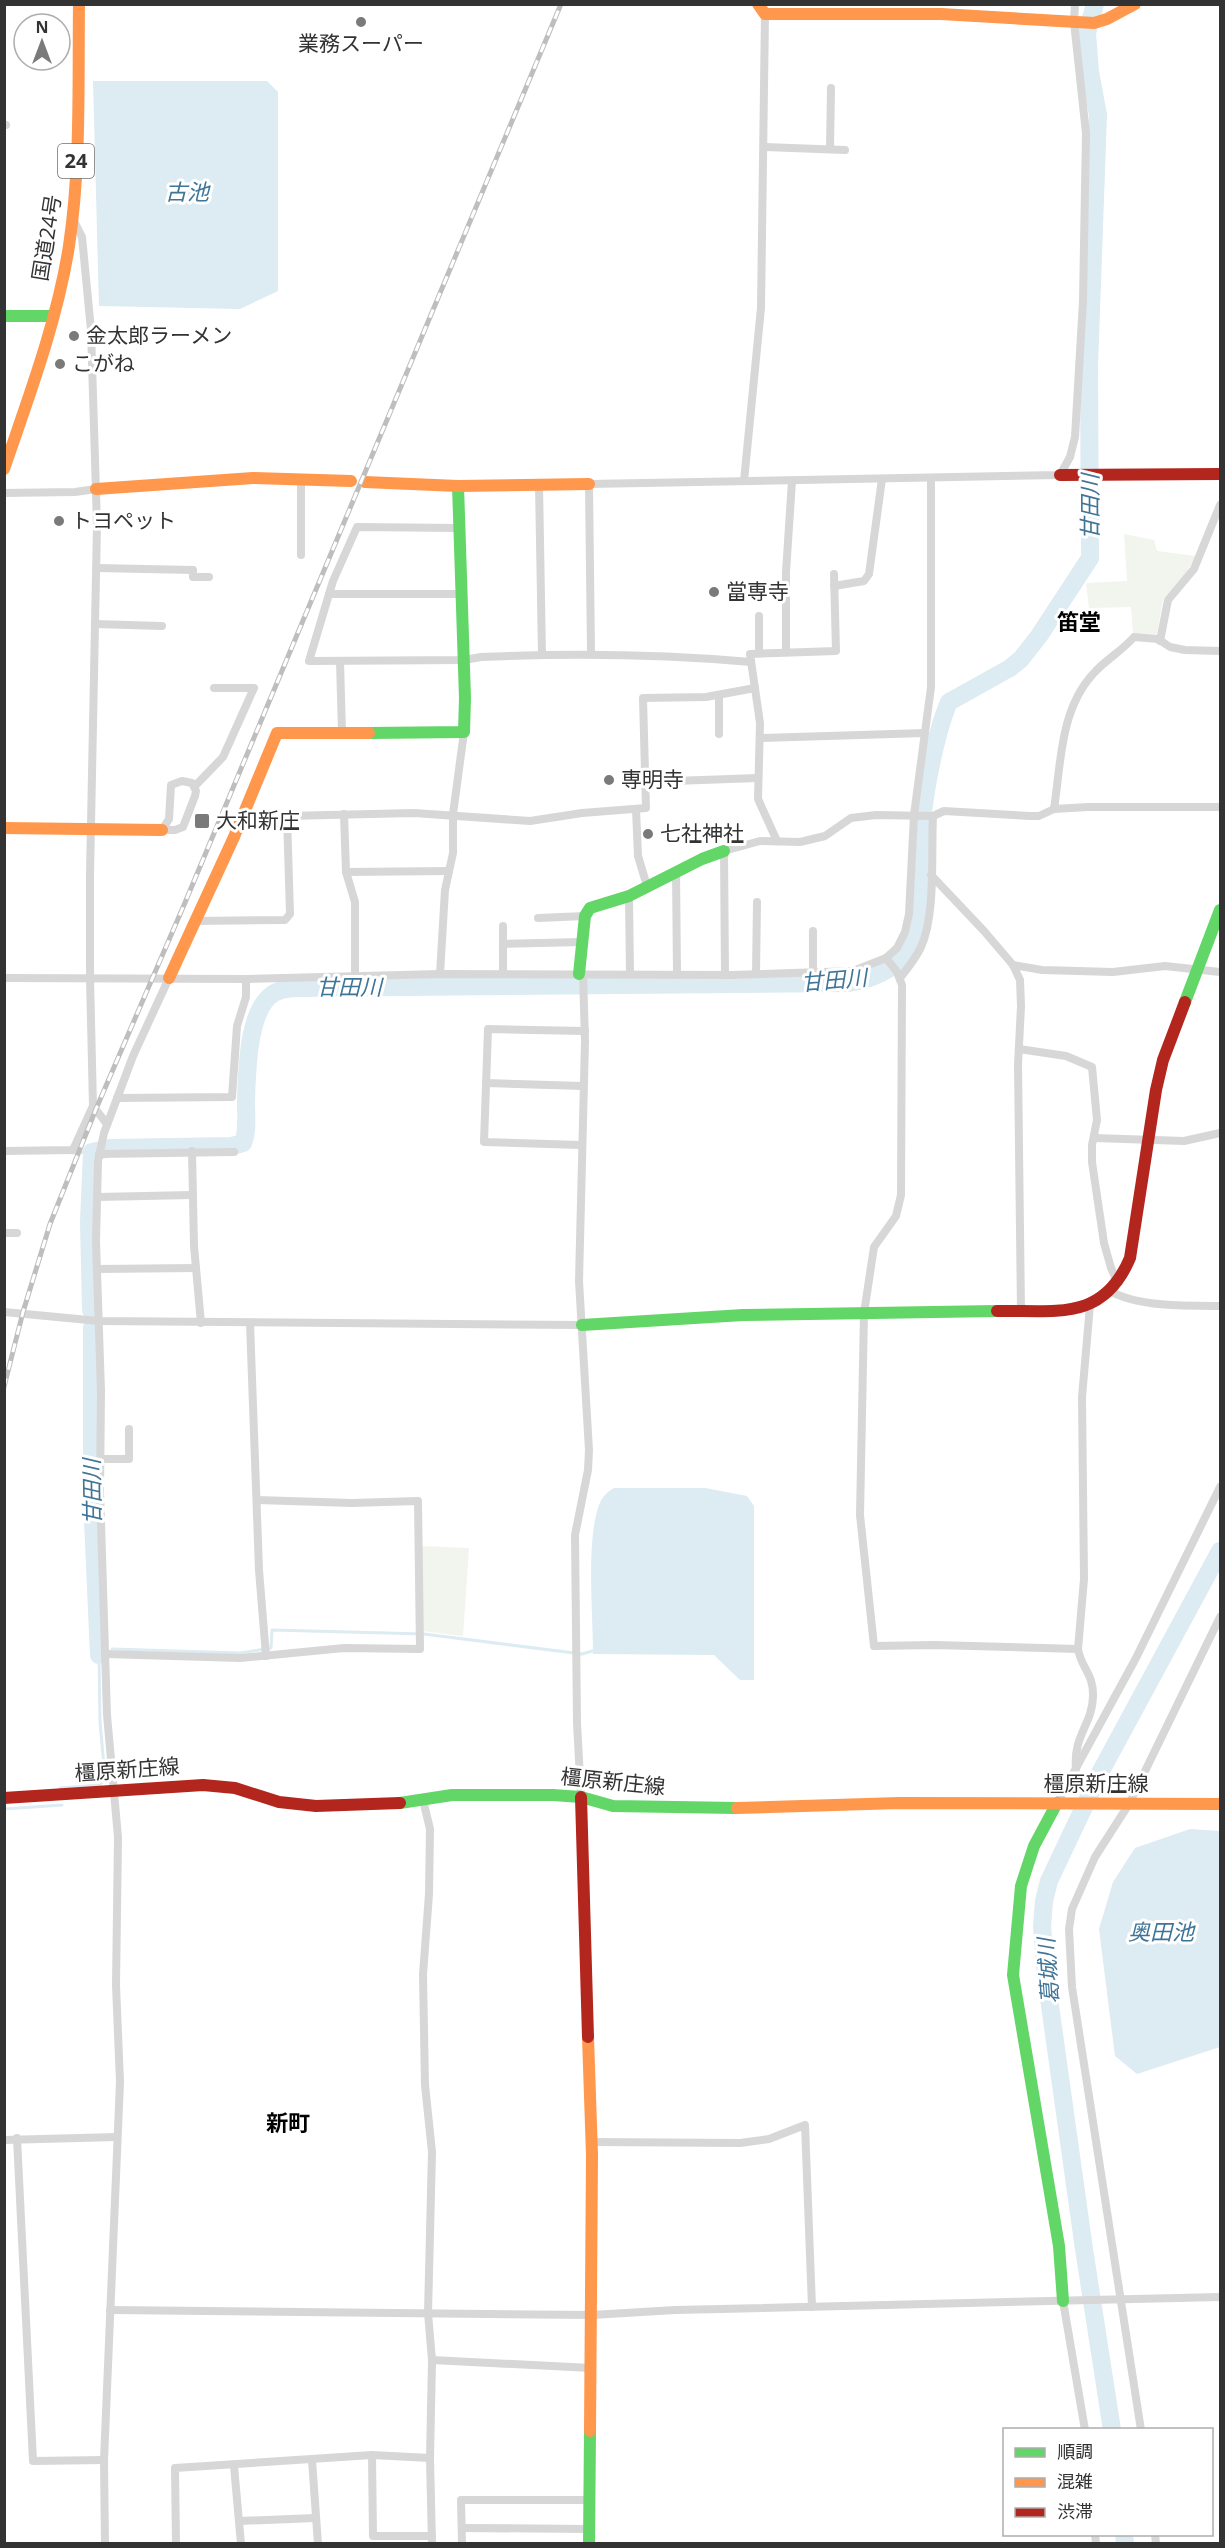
<svg xmlns="http://www.w3.org/2000/svg" width="1225" height="2548" font-family="'Open Sans','Noto Sans JP',sans-serif">
<rect width="100%" height="100%" fill="#fff"/>
<g fill="#f1f5ed">
<polygon points="1124,534 1154,540 1157,551 1196,556 1186,573 1163,599 1157,634 1133,633 1131,607 1089,608 1086,583 1127,581"/>
<polygon points="421,1546 469,1548 463,1636 422,1631"/>
</g>
<g fill="#ddebf3">
<polygon points="93,81 267,81 278,92 278,291 240,309 99,306"/>
<path d="M705,1488l42,8 7,10v174h-14l-26,-25 -121,-1c0,-41 -7,-113 6,-149 3,-8 8,-13 15,-17z"/>
<polygon points="1190,1829 1220,1831 1220,2047 1137,2074 1115,2056 1099,1929 1113,1882 1135,1848"/>
</g>
<g fill="none" stroke-linecap="round" stroke-linejoin="round">
<g stroke="#ddebf3" stroke-width="3">
<polyline points="72,1153 92,1152"/>
<polyline points="112,1649 240,1653 271,1648 272,1630 424,1634 582,1654 596,1650"/>
<polyline points="60,1788 100,1785 105,1778 100,1722 99,1655"/>
<polyline points="4,1809 62,1805"/>
</g>
<g stroke="#ddebf3" stroke-width="18">
<path d="M91,1310l-2,-88 3,-70 18,-4 122,-2 11,-3c5,-12 3,-28 3,-41 1,-29 1,-96 30,-110 7,-3 15,-4 23,-4l549,-5c94,-14 67,-92 74,-161 3,-33 14,-90 27,-120l61,-34 11,-9 18,-23 51,-78 -1,-192 9,-251 -8,-43 -3,-39 8,-29"/>
<polyline points="92,1328 92,1498 99,1655"/>
<polyline points="1112,2430 1084,2249 1046,1977 1042,1926 1044,1901 1049,1881 1101,1771 1220,1551"/>
<polyline points="1124,2534 1125,2544"/>
</g>
<g stroke="#d7d7d7" stroke-width="8">
<polyline points="4,125 6,125"/>
<polyline points="765,147 845,150"/>
<polyline points="830,149 831,88"/>
<polyline points="74,221 82,237 91,330 97,525 90,874 90,978 93,1106 107,1124"/>
<polyline points="301,479 301,555"/>
<polyline points="744,481 761,308 765,14"/>
<polyline points="539,485 542,654"/>
<polyline points="4,493 75,492 96,489"/>
<path d="M459,528l-102,-1 -24,54 -24,80 155,-1 17,-3c91,-4 178,-3 270,5"/>
<polyline points="97,568 193,570 193,577 209,577"/>
<polyline points="834,586 864,581 869,574 882,479"/>
<polyline points="329,594 460,594"/>
<polyline points="759,616 759,653"/>
<polyline points="95,624 162,626"/>
<polyline points="1160,641 1168,600 1194,569 1220,505"/>
<polyline points="786,652 786,572 792,481"/>
<polyline points="591,653 589,484 1060,475 1070,457 1075,437 1083,301 1086,133 1074,22 1075,4"/>
<polyline points="340,661 342,733"/>
<polyline points="719,734 719,695"/>
<polyline points="761,738 925,733"/>
<polygon points="182,781 192,783 196,791 195,796 183,827 175,830 162,830 169,819 171,785"/>
<polyline points="645,782 758,778"/>
<polyline points="195,786 223,757 254,688 214,688"/>
<polyline points="636,809 638,856 647,886"/>
<path d="M1054,809c7,-46 6,-99 39,-135 12,-14 29,-23 41,-37l24,2 12,8 15,3 35,1"/>
<polyline points="344,814 346,872 355,902 355,975"/>
<polyline points="242,817 414,813 530,821 582,813 646,808 643,698 706,697 755,688"/>
<polyline points="777,841 758,799 760,723 750,654 836,651 834,574"/>
<polyline points="676,871 677,975"/>
<polyline points="346,872 449,871"/>
<polyline points="931,875 984,931 1013,965 1020,980 1021,1006 1018,1065 1021,1311"/>
<polyline points="629,896 630,974"/>
<polyline points="538,918 585,916"/>
<polyline points="195,921 285,920 290,914 287,816"/>
<polyline points="503,926 503,974"/>
<polyline points="503,944 582,942"/>
<polyline points="886,958 897,972 902,985 901,1195 896,1216 874,1247 864,1313 860,1515 874,1646 935,1645 1078,1649"/>
<polyline points="1013,965 1042,970 1113,972 1165,966 1220,972"/>
<polyline points="813,973 813,931"/>
<polyline points="440,974 445,890 453,853 453,814 464,732"/>
<polyline points="756,974 757,902"/>
<polyline points="725,975 724,851 760,841 800,842 825,836 851,818 876,815 933,816 944,811 1030,816 1039,816 1054,809 1088,807 1220,807"/>
<polyline points="4,978 246,979 440,974 732,975 853,971 886,958 897,948 905,932 909,914 914,815 931,687 931,478"/>
<path d="M900,978c8,-10 16,-20 21,-31 15,-33 10,-94 12,-131"/>
<polyline points="1019,1049 1066,1056 1092,1067 1097,1120 1092,1145 1092,1162 1104,1243 1111,1268 1118,1283"/>
<polyline points="486,1083 583,1086"/>
<polyline points="117,1098 232,1097 237,1026 246,997 246,979"/>
<polyline points="1094,1138 1184,1141 1220,1133"/>
<polyline points="581,1145 484,1142 488,1029 585,1031"/>
<polyline points="4,1151 73,1150 93,1106"/>
<polyline points="192,1151 194,1246 201,1323"/>
<polyline points="99,1154 234,1152"/>
<polyline points="97,1197 192,1195"/>
<polyline points="4,1233 17,1233"/>
<polyline points="97,1269 196,1268"/>
<path d="M1112,1292c27,15 78,14 108,14"/>
<polyline points="4,1312 99,1321 582,1325"/>
<polyline points="250,1323 259,1570 266,1656"/>
<polyline points="101,1459 129,1459 129,1429"/>
<polyline points="105,1654 240,1658 344,1648 420,1649 418,1501 352,1503 257,1500"/>
<path d="M1076,1769c-3,-34 16,-44 17,-72 1,-23 -12,-29 -15,-48l6,-70 -2,-182 8,-92"/>
<polyline points="581,1797 577,1723 575,1535 588,1470 589,1450 579,1281 585,1041 583,974"/>
<polyline points="423,1800 430,1829 429,1894 423,1974 425,2085 432,2152 428,2313 432,2360 591,2368"/>
<polyline points="1057,1803 1136,1658 1220,1487"/>
<polyline points="17,2138 33,2461 104,2460"/>
<polyline points="4,2140 117,2137"/>
<polyline points="592,2142 740,2143 769,2139 805,2125 812,2307"/>
<polyline points="1063,2301 1085,2430"/>
<polyline points="110,2310 592,2315 675,2310 1220,2297"/>
<polyline points="432,2360 430,2458 432,2544"/>
<polyline points="1141,2430 1072,1987 1069,1929 1072,1909 1095,1857 1129,1804 1220,1617"/>
<polyline points="372,2455 373,2536 432,2536"/>
<polyline points="312,2460 318,2544"/>
<polyline points="234,2466 241,2544"/>
<polyline points="239,2521 316,2518"/>
<polyline points="462,2528 590,2529"/>
<polyline points="1095,2534 1096,2544"/>
<polyline points="1155,2534 1156,2544"/>
<polyline points="105,2544 104,2460 120,2082 116,1985 118,1837 107,1715 100,1491 101,1391 96,1241 98,1161 104,1133 133,1056 169,978"/>
<polyline points="176,2544 175,2468 372,2455 430,2458"/>
<polyline points="462,2544 461,2500 590,2500"/>
</g>
<g stroke="#63d668" stroke-width="12">
<polyline points="4,316 53,316"/>
<polyline points="369,733 464,732 465,698 458,486"/>
<polyline points="579,974 585,916 590,908 629,896 702,859 724,851"/>
<polyline points="1185,1002 1220,910"/>
<polyline points="582,1325 743,1315 997,1311"/>
<polyline points="400,1803 452,1795 553,1795 581,1797 613,1806 737,1808"/>
<polyline points="1057,1803 1034,1846 1021,1886 1013,1975 1059,2246 1063,2301"/>
<polyline points="589,2544 590,2431"/>
</g>
<g stroke="#ff974d" stroke-width="12">
<polyline points="758,4 765,14 941,14 1094,23 1107,19 1135,4"/>
<path d="M4,469c25,-73 53,-147 65,-223 12,-80 9,-162 10,-242"/>
<polyline points="365,482 458,486 589,484"/>
<polyline points="96,489 253,478 351,481"/>
<polyline points="4,828 162,830"/>
<polyline points="169,978 234,837 277,733 369,733"/>
<polyline points="737,1808 899,1803 1220,1804"/>
<polyline points="588,2037 592,2155 590,2431"/>
</g>
<g stroke="#b3261e" stroke-width="12">
<polyline points="1060,475 1220,474"/>
<path d="M997,1311c59,-1 106,11 133,-53l26,-168 7,-30 22,-58"/>
<polyline points="581,1797 588,2037"/>
<polyline points="4,1798 203,1785 235,1788 279,1802 316,1806 400,1803"/>
</g>
<defs>
<polyline id="rail" points="4,1387 23,1312 50,1224 96,1109 184,905 561,4"/>
</defs>
<use href="#rail" stroke="#bebebe" stroke-width="5"/>
<use href="#rail" stroke="#fff" stroke-width="3" stroke-dasharray="9" stroke-linecap="butt"/>
</g>
<g fill="#7a7a7a" stroke="#fff" stroke-width="2">
<circle cx="361" cy="22" r="6"/>
<circle cx="74" cy="336" r="6"/>
<circle cx="60" cy="364" r="6"/>
<circle cx="59" cy="521" r="6"/>
<circle cx="714" cy="592" r="6"/>
<circle cx="609" cy="780" r="6"/>
<rect x="194" y="813" width="16" height="16" rx="3"/>
<circle cx="648" cy="834" r="6"/>
</g>
<g text-anchor="middle" stroke-width="6" stroke-linejoin="round" paint-order="stroke">
<rect fill="#fff" stroke="#707070" stroke-width="1.5" x="58" y="144" width="36" height="34" rx="4.5"/>
<g font-size="20" font-weight="bold" fill="#333">
<text x="76" y="168">24</text>
</g>
<g font-size="21" fill="#333" stroke="#fff" text-anchor="start">
<text x="361" y="51" text-anchor="middle">業務スーパー</text>
<text x="86" y="343">金太郎ラーメン</text>
<text x="72" y="371">こがね</text>
<text x="71" y="528">トヨペット</text>
<text x="726" y="599">當専寺</text>
<text x="621" y="787">専明寺</text>
<text x="216" y="828">大和新庄</text>
<text x="660" y="841">七社神社</text>
</g>
<g font-size="21" fill="#333" stroke="#fff">
<text transform="translate(47 238) rotate(-81)" y="7">国道24号</text>
<text transform="translate(127 1770) rotate(-4)" y="7">橿原新庄線</text>
<text transform="translate(613 1782) rotate(6)" y="7">橿原新庄線</text>
<text x="1096" y="1791">橿原新庄線</text>
</g>
<g font-size="22" font-style="italic" fill="#3f7597" stroke="#fff">
<text x="187" y="200">古池</text>
<text transform="translate(1090 507) rotate(-90)" y="8">甘田川</text>
<text transform="translate(834 980) rotate(-5)" y="8">甘田川</text>
<text x="349" y="995">甘田川</text>
<text transform="translate(92 1492) rotate(-91)" y="8">甘田川</text>
<text x="1161" y="1940">奥田池</text>
<text transform="translate(1048 1971) rotate(-94)" y="8">葛城川</text>
</g>
<g font-size="22" font-weight="bold" fill="#000" stroke="#fff">
<text x="1079" y="630">笛堂</text>
<text x="288" y="2131">新町</text>
</g>
</g>
<rect width="1225" height="2548" fill="none" stroke="#333333" stroke-width="12"/>
<rect x="1003" y="2428" width="210" height="108" fill="#ffffff" stroke="#adadad" stroke-width="1.5"/>
<rect x="1015" y="2448" width="30" height="9" fill="#63d668" stroke="#adadad" stroke-width="1.5"/>
<text x="1057" y="2458" font-size="18" fill="#333333">順調</text>
<rect x="1015" y="2478" width="30" height="9" fill="#ff974d" stroke="#adadad" stroke-width="1.5"/>
<text x="1057" y="2488" font-size="18" fill="#333333">混雑</text>
<rect x="1015" y="2508" width="30" height="9" fill="#b3261e" stroke="#adadad" stroke-width="1.5"/>
<text x="1057" y="2518" font-size="18" fill="#333333">渋滞</text>
<g transform="translate(42 42)"><circle r="28" fill="#ffffff" stroke="#adadad" stroke-width="1.5"/>
<path d="M0-4.5L10 22L0 15L-10 22Z" fill="#7a7a7a"/>
<text y="-9" font-size="16" font-weight="bold" text-anchor="middle" fill="#333333">N</text>
</g>
</svg>
